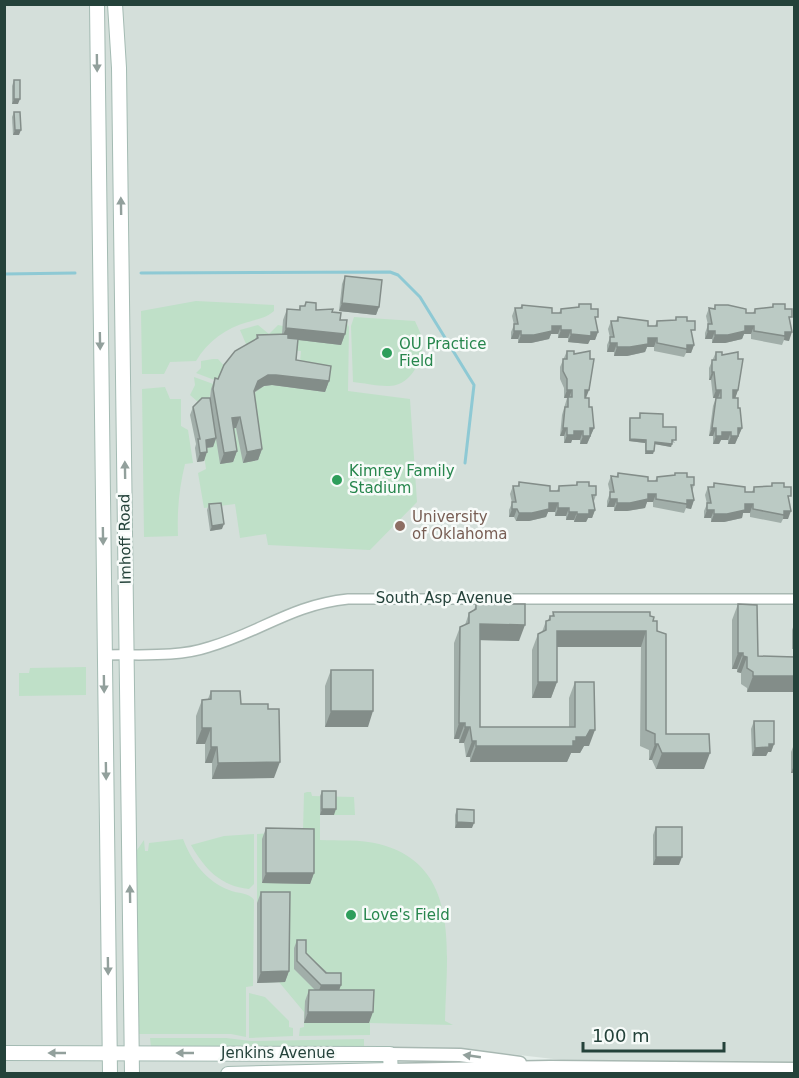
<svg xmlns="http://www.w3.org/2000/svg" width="799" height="1078" font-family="'DejaVu Sans',sans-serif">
<rect width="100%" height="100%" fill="#e6efeb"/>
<polygon fill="#d4dfda" points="5,5 794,5 794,1063 588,1063 458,1048 387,1048 387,1073 5,1074"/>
<g fill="#bfe0c8">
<path d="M196,301l78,4v6c-10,8 -14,7 -26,11 -22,6 -40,19 -52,39l-26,1 -6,12h-22l-1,-63z"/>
<path d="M354,317l61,4c3,7 7,14 8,22 0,16 -11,38 -27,42 -12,3 -31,-2 -43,-3l-2,-56z"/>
<path d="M346,321l3,6 -1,64 62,8 7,103 -47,48 -102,-5 -2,-11 -26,4 -5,-34 -31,4 -6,-35 8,-4 -3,-21 10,-1 -15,-45 -8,-7 5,-10 -1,-8 22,8 -5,5 -2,10 19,29 8,-1 2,11h3l14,22 3,-1c-2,-22 -22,-74 14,-75l53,7 -25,-30 1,-11 -17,-2 -35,2 -9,-21 18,-5 11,9 9,-9 5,1 -1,12z"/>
<polygon points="213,359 218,359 226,368 217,381 196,373 201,368 201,361"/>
<path d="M165,387l5,12h11v27l7,4 5,33 -8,1c-6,25 -8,46 -7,72l-34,1 -2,-148z"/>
<polygon points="86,667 86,695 19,696 19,673 29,673 30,668"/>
<path d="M307,792h4l1,4 42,1 1,18h-35v25c19,1 40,-1 59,4 84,21 67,112 66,177l8,4 -83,-2v12l-71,1 1,-8 4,-1v-15l-25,-30 -22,1v-149l46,-3 1,-38z"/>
<path d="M254,834v50l-5,5c-29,-3 -44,-20 -58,-44l33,-9z"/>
<path d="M183,839c9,23 23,42 46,51 9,4 20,2 25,10l-1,86 -7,1v50l-15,-3h-93l-3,-181 9,-13 1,11h3l1,-8z"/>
<polygon points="249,993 265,997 289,1021 289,1027 293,1028 293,1036 249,1038"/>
<polygon points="150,1038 226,1038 251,1041 364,1039 364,1048 151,1047"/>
</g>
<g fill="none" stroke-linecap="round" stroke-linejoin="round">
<g stroke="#8ec9d4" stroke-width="3">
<polyline points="141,273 390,272 398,275 420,297 474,385 465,463"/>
<polyline points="4,274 75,273"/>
</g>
<defs>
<path id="minor" d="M104,655c35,-1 72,3 105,-8 52,-15 82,-42 139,-48h446"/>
<g id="tertiary">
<polyline points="390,1054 460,1055 520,1063"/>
<polyline points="390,1070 550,1067 794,1069"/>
</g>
<g id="secondary">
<polyline points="97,4 110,1074"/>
<polyline points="115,4 119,68 132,1074"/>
<polyline points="4,1053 390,1054 391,1074"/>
<polyline points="228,1074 390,1070"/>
</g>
</defs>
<use href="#minor" stroke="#a8b8b2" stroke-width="12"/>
<use href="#tertiary" stroke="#a8b8b2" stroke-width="15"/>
<use href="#secondary" stroke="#a4bbb3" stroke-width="16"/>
<use href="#minor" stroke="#fff" stroke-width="9"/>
<use href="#tertiary" stroke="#fff" stroke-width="12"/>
<use href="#secondary" stroke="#fff" stroke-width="14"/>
</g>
<g fill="#a1aea9">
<polygon points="14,80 18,104 12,104 12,86"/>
<polygon points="14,112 19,135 13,135 12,117"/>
<polygon points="345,276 379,307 376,315 339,311 342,284"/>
<polygon points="306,302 316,310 332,312 340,320 345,334 341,345 298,340 296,360 329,381 325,392 272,385 264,386 254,393 262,449 258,460 243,463 236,428 233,428 237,451 233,462 220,464 216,439 213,447 207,448 204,461 197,462 195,448 196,444 190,415 193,407 210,398 211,389 215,378 218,379 255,340 257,335 282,334 283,320 287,309 299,310 300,306 304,306"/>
<polygon points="579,304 591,309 596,324 598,332 595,340 590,340 588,344 568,342 568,338 558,338 558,334 551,334 549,339 531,343 518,343 518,339 511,339 511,332 514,325 512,316 515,308 520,308 522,305 552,313 559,313 561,309 578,307"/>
<polygon points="773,304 785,309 790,324 789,341 784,340 782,345 751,339 751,334 744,334 742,339 725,343 712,343 712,339 705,339 705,333 708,325 706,316 709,308 714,309 715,305 746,313 753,313 755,309 772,307"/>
<polygon points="618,317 648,326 655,326 657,321 675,320 676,317 687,321 694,345 691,353 686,353 684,357 654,351 654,347 647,347 645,352 627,356 614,356 614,352 607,352 607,345 610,338 608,329 611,321 616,321"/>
<polygon points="567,351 574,354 589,407 594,428 587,444 580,444 580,440 572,440 571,443 564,443 564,436 560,436 562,415 567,398 564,398 564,388 560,379 560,367"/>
<polygon points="716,352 722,355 738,390 735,398 742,428 735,444 728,444 728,440 721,440 719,444 713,444 713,436 709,436 713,406 716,398 713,398 711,380 709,380 709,368"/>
<polygon points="640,413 663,427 675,443 672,442 671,447 655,444 653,454 645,454 645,443 629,441 629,421 630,418 639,418"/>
<polygon points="618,473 648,481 655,481 657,477 674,475 675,473 687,477 694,485 692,492 694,500 691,509 686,508 684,513 653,507 653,502 647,502 645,508 627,511 614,511 614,507 607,507 607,501 610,493 608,484 611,476 616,477"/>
<polygon points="519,482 550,491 557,491 559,486 576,485 577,482 589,486 596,495 594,501 595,510 592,518 588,518 586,522 574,522 574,520 566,520 566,516 555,516 555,512 548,512 546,517 529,521 516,521 514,517 509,517 509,510 512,503 510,494 513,486 518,486"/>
<polygon points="714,483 745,492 752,492 754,487 771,486 772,483 784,487 789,502 788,519 783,519 781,523 750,517 750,513 743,513 742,518 724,522 711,522 711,518 704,518 704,511 707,504 705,495 708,487 713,487"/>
<polygon points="209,504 222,529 210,531 207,510"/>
<polygon points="476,604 519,641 480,640 480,727 569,727 569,698 575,682 589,746 584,746 580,753 571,753 567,762 470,762 470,757 466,757 464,743 459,743 459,739 454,739 454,643 460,627 465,625 469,613 474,610"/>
<polygon points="738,604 758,656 795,657 747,692 747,688 741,684 741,673 737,672 737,669 732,669 732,620"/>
<polygon points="553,612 650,616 653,621 657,631 666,734 704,769 656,769 652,760 649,760 649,750 640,746 641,647 557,647 557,682 551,698 532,698 532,650 538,634 542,632 546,621 548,620 550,616 552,616"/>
<polygon points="795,622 795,649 792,649 792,630"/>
<polygon points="331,670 368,727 325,727 325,686"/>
<polygon points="211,691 241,704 274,778 212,779 212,763 205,763 205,744 196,744 196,716 202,700 208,699"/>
<polygon points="754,721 774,744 771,752 768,752 766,756 752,756 751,729"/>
<polygon points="795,742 795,773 791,773 791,752"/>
<polygon points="322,791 334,815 320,815 320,796"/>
<polygon points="457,809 472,828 455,828 455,815"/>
<polygon points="656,827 679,865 653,865 653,835"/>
<polygon points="266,828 314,873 310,884 262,883 262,839"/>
<polygon points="261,892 289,971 285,982 257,983 257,903"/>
<polygon points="297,940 306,953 341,985 339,990 369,1023 304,1023 305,1001 309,990 315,990 294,969 294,948"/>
</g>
<g fill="#838d89">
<polygon points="14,99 20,99 18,104 12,104"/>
<polygon points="15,130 21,130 19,135 13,135"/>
<polygon points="342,303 379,307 376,315 339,311"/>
<polygon points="552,326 561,326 558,334 551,334 549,339 531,343 518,343 521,335"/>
<polygon points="745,326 754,326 751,334 744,334 742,339 725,343 712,343 715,335"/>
<polygon points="286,328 345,334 341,345 282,338"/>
<polygon points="561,330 571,330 568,338 558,338"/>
<polygon points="514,331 521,331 518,339 511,339"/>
<polygon points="708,331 715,331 712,339 705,339"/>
<polygon points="591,332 598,332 595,340 590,340 588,344 568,342 571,334"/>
<polygon points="785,332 792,332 789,341 784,340"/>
<polygon points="648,338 657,338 654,347 647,347 645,352 627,356 614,356 617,347"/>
<polygon points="610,343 617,343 614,352 607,352"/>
<polygon points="687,345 694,345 691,353 686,353"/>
<polygon points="712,372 714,372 711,380 709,380"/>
<polygon points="268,375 276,375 329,381 325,392 272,385 264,386 254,392 250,402 258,381"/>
<polygon points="567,390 572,390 569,398 564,398"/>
<polygon points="585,390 589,390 586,398 582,398"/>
<polygon points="716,390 721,390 718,398 713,398"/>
<polygon points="733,390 738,390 735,399 730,399"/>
<polygon points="240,417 236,428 228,429 232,418"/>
<polygon points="563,428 567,428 564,436 560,436"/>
<polygon points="590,428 594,428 587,444 580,444 583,436"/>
<polygon points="712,428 716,428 713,436 709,436"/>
<polygon points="738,428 742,428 735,444 728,444 731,436"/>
<polygon points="574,431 583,431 580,440 572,440 571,443 564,443 567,435"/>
<polygon points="722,432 731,432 728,440 721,440 719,444 713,444 716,436"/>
<polygon points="216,438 213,447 203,448 206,440"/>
<polygon points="630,439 646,440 645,443 629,441"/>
<polygon points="655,442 672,444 671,447 654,444"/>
<polygon points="262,449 258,460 243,463 247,452"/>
<polygon points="237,451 233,462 220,464 224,453"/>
<polygon points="646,451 654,451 653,454 645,454"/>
<polygon points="207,452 204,461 197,462 200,453"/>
<polygon points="648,494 656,494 653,502 647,502 645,508 627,511 614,511 617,503"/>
<polygon points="610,499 617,499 614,507 607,507"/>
<polygon points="687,500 694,500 691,509 686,508"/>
<polygon points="549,503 558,503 555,512 548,512 546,517 529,521 516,521 519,513"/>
<polygon points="745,504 753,504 750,513 743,513 742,518 724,522 711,522 714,514"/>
<polygon points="558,508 569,508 566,516 555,516"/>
<polygon points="512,509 517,509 514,517 509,517"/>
<polygon points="589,510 595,510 592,518 588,518 586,522 574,522 577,514"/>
<polygon points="707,510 714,510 711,518 704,518"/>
<polygon points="784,511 791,511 788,519 783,519"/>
<polygon points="569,512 577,512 574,520 566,520"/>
<polygon points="224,524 222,529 210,531 212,526"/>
<polygon points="480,624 525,625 519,641 474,640"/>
<polygon points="557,631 646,631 641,647 551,647"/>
<polygon points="738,653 743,653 737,669 732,669"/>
<polygon points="743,656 747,657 741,673 737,672"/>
<polygon points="753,676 795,676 795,692 747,692"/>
<polygon points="538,682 557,682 551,698 532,698"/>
<polygon points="331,711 373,711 368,727 325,727"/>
<polygon points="459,723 465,723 459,739 454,739"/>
<polygon points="465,727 470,727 464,743 459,743"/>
<polygon points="202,728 211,728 205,744 196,744"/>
<polygon points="590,730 595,730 589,746 584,746 580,753 571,753 567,762 470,762 476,746 573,741 576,737"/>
<polygon points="472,741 476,741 470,757 466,757"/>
<polygon points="655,744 658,744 652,760 649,760"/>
<polygon points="769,744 774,744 771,752 768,752 766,756 752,756 755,748"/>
<polygon points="211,747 217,747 212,763 205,763"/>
<polygon points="662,753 710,753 704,769 656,769"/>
<polygon points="280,762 274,778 212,779 218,763"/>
<polygon points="795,763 795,773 791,773"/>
<polygon points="322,809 336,809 334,815 320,815"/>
<polygon points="457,822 474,823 472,828 455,828"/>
<polygon points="656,857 682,857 679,865 653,865"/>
<polygon points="266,873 314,873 310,884 262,883"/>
<polygon points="289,971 285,982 257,983 261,972"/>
<polygon points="321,985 341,985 338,993 318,993"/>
<polygon points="308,1012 373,1012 369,1023 304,1023"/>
</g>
<g fill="#bbcac4" stroke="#838d89" stroke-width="1.5">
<rect x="14" y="80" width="6" height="19"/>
<polygon points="14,112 20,112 21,130 15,130"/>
<polygon points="345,276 382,280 379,307 342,303"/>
<polygon points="306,302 316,303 316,310 333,309 332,312 341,313 340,320 347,320 345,334 286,328 287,309 300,310 300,306 305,306"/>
<polygon points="579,304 591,304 591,309 598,309 598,317 595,317 598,332 591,332 591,336 571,334 571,330 561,330 561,326 552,326 552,331 534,335 521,335 521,331 514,331 514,324 518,324 515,308 522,308 522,305 552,308 552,313 561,313 561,309 579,307"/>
<polygon points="773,304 785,304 785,309 792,309 792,317 789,317 792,332 785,332 785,336 754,331 754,326 745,326 745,331 728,335 715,335 715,331 708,331 708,324 712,324 709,308 715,309 715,305 728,305 746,309 746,313 755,313 755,309 773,307"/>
<polygon points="618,317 648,321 648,326 657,326 657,321 676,320 676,317 687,317 687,321 695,321 695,330 691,330 694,345 687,345 687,349 657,343 657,338 648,338 648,344 630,347 617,347 617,343 610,343 610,337 614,337 611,321 618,321"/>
<polygon points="288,334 288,338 298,339 296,360 331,366 329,381 276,375 268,375 258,381 254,391 262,449 247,452 240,417 232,418 237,451 224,453 213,389 215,378 218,379 224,365 235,351 258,338 257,335"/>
<polygon points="567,351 574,351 574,354 590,351 590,359 594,359 589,390 585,390 585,398 589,398 589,407 592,407 594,428 590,428 590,436 583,436 583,431 574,431 574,435 567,435 567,428 563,428 565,407 568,407 568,397 572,397 572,390 567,390 567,379 563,371 563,359 567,359"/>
<polygon points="716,352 722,352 722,355 738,352 738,359 743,359 738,390 733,390 733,398 738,398 738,408 740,408 742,428 738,428 738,436 731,436 731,432 722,432 722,436 716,436 716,428 712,428 716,398 721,398 721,390 716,390 714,372 712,372 712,360 716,360"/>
<polygon points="202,398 210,398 216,438 206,440 207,452 200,453 198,439 200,439 193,407"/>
<polygon points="640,413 663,414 663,427 676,427 676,440 672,440 672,444 655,442 654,451 646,451 646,440 630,439 630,418 640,418"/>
<polygon points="618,473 648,477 648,481 657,481 657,477 675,475 675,473 687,473 687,477 694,477 694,485 691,485 694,500 687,500 687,504 656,499 656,494 648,494 648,499 630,503 617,503 617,499 610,499 610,492 614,492 611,476 618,477"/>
<polygon points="519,482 550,486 550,491 559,491 559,486 577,485 577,482 589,482 589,486 596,486 596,495 592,495 595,510 589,510 589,514 577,514 577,512 569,512 569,508 558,508 558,503 549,503 549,509 532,513 519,513 517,509 512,509 512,502 516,502 513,486 519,486"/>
<polygon points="714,483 745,487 745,492 754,492 754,487 772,486 772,483 784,483 784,487 791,487 791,496 788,496 791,511 784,511 784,515 753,509 753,504 745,504 745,510 727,514 714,514 714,510 707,510 707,503 711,503 708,487 714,487"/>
<polygon points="221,503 224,524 212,526 209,504"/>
<polygon points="476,604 525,604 525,625 480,624 480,727 575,727 575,682 594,682 595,730 590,730 586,737 576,737 576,741 573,741 573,746 476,746 476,741 472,741 470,727 465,727 465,723 459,723 460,627 469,623 469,613 476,609"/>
<polygon points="738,604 757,605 758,656 795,657 795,676 753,676 753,672 747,668 747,657 743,656 743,653 738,653"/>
<polygon points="553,612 650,612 650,616 654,617 653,621 657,621 657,631 666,634 666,734 709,734 710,753 662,753 658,744 655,744 655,734 646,730 646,631 557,631 557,682 538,682 538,634 546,630 546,621 550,620 550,616 554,616"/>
<rect x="331" y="670" width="42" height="41"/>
<polygon points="211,691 240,691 241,704 268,704 268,709 279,709 280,762 218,763 217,747 211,747 211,728 202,728 202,700 211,699"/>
<polygon points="754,721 774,721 774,744 769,744 769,747 755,748"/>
<rect x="322" y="791" width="14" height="18"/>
<polygon points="457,809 474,810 474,823 457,822"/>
<rect x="656" y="827" width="26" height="30"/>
<polygon points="266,828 314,829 314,873 266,873"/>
<polygon points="261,892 290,892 289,971 261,972"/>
<polygon points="297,940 306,940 306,953 326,973 341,973 341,985 321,985 297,961"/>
<polygon points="309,990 374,990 373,1012 308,1012"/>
</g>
<defs><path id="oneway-solid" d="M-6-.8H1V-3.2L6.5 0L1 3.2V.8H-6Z" transform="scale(1.5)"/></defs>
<g fill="#92a09c">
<use href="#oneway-solid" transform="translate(97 63) rotate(89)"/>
<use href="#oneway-solid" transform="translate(121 206) rotate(-91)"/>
<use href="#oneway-solid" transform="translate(100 341) rotate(89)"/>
<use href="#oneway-solid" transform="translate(125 470) rotate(-91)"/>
<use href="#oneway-solid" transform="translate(103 536) rotate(89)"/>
<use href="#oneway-solid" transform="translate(104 684) rotate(89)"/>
<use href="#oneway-solid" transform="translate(106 771) rotate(89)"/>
<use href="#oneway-solid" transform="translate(130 894) rotate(-91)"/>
<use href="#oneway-solid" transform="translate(108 966) rotate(89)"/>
<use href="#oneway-solid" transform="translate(57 1053) rotate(-180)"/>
<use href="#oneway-solid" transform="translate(185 1053) rotate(-180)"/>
<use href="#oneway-solid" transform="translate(472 1056) rotate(-172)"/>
</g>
<g fill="#2e9e5b" stroke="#f7fbf9" stroke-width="2">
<circle cx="387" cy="353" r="6"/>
<circle cx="337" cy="480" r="6"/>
<circle cx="351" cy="915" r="6"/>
</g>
<circle fill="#8d6e63" stroke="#f7fbf9" stroke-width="2" cx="400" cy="526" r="6"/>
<g text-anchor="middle" stroke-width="5" stroke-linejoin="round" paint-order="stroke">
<g font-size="15" fill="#27864d" stroke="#f7fbf9" text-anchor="start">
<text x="399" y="349">OU Practice<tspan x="399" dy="17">Field</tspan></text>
<text x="349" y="476">Kimrey Family<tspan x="349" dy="17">Stadium</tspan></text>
<text x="363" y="920">Love's Field</text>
</g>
<g font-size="15" fill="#785e54" stroke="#f7fbf9" text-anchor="start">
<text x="412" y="522">University<tspan x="412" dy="17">of Oklahoma</tspan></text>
</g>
<g font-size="15" fill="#24423a" stroke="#f7fbf9">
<text transform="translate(125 539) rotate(-91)" y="5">Imhoff Road</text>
<text x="444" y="603">South Asp Avenue</text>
<text x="278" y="1058">Jenkins Avenue</text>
</g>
</g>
<rect width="799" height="1078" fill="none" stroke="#24423a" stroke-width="12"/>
<path d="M583 1042v9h141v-9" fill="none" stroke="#24423a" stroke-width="3"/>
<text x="592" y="1042" font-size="18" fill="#24423a" stroke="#f7fbf9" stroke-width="4.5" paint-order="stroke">100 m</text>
</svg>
